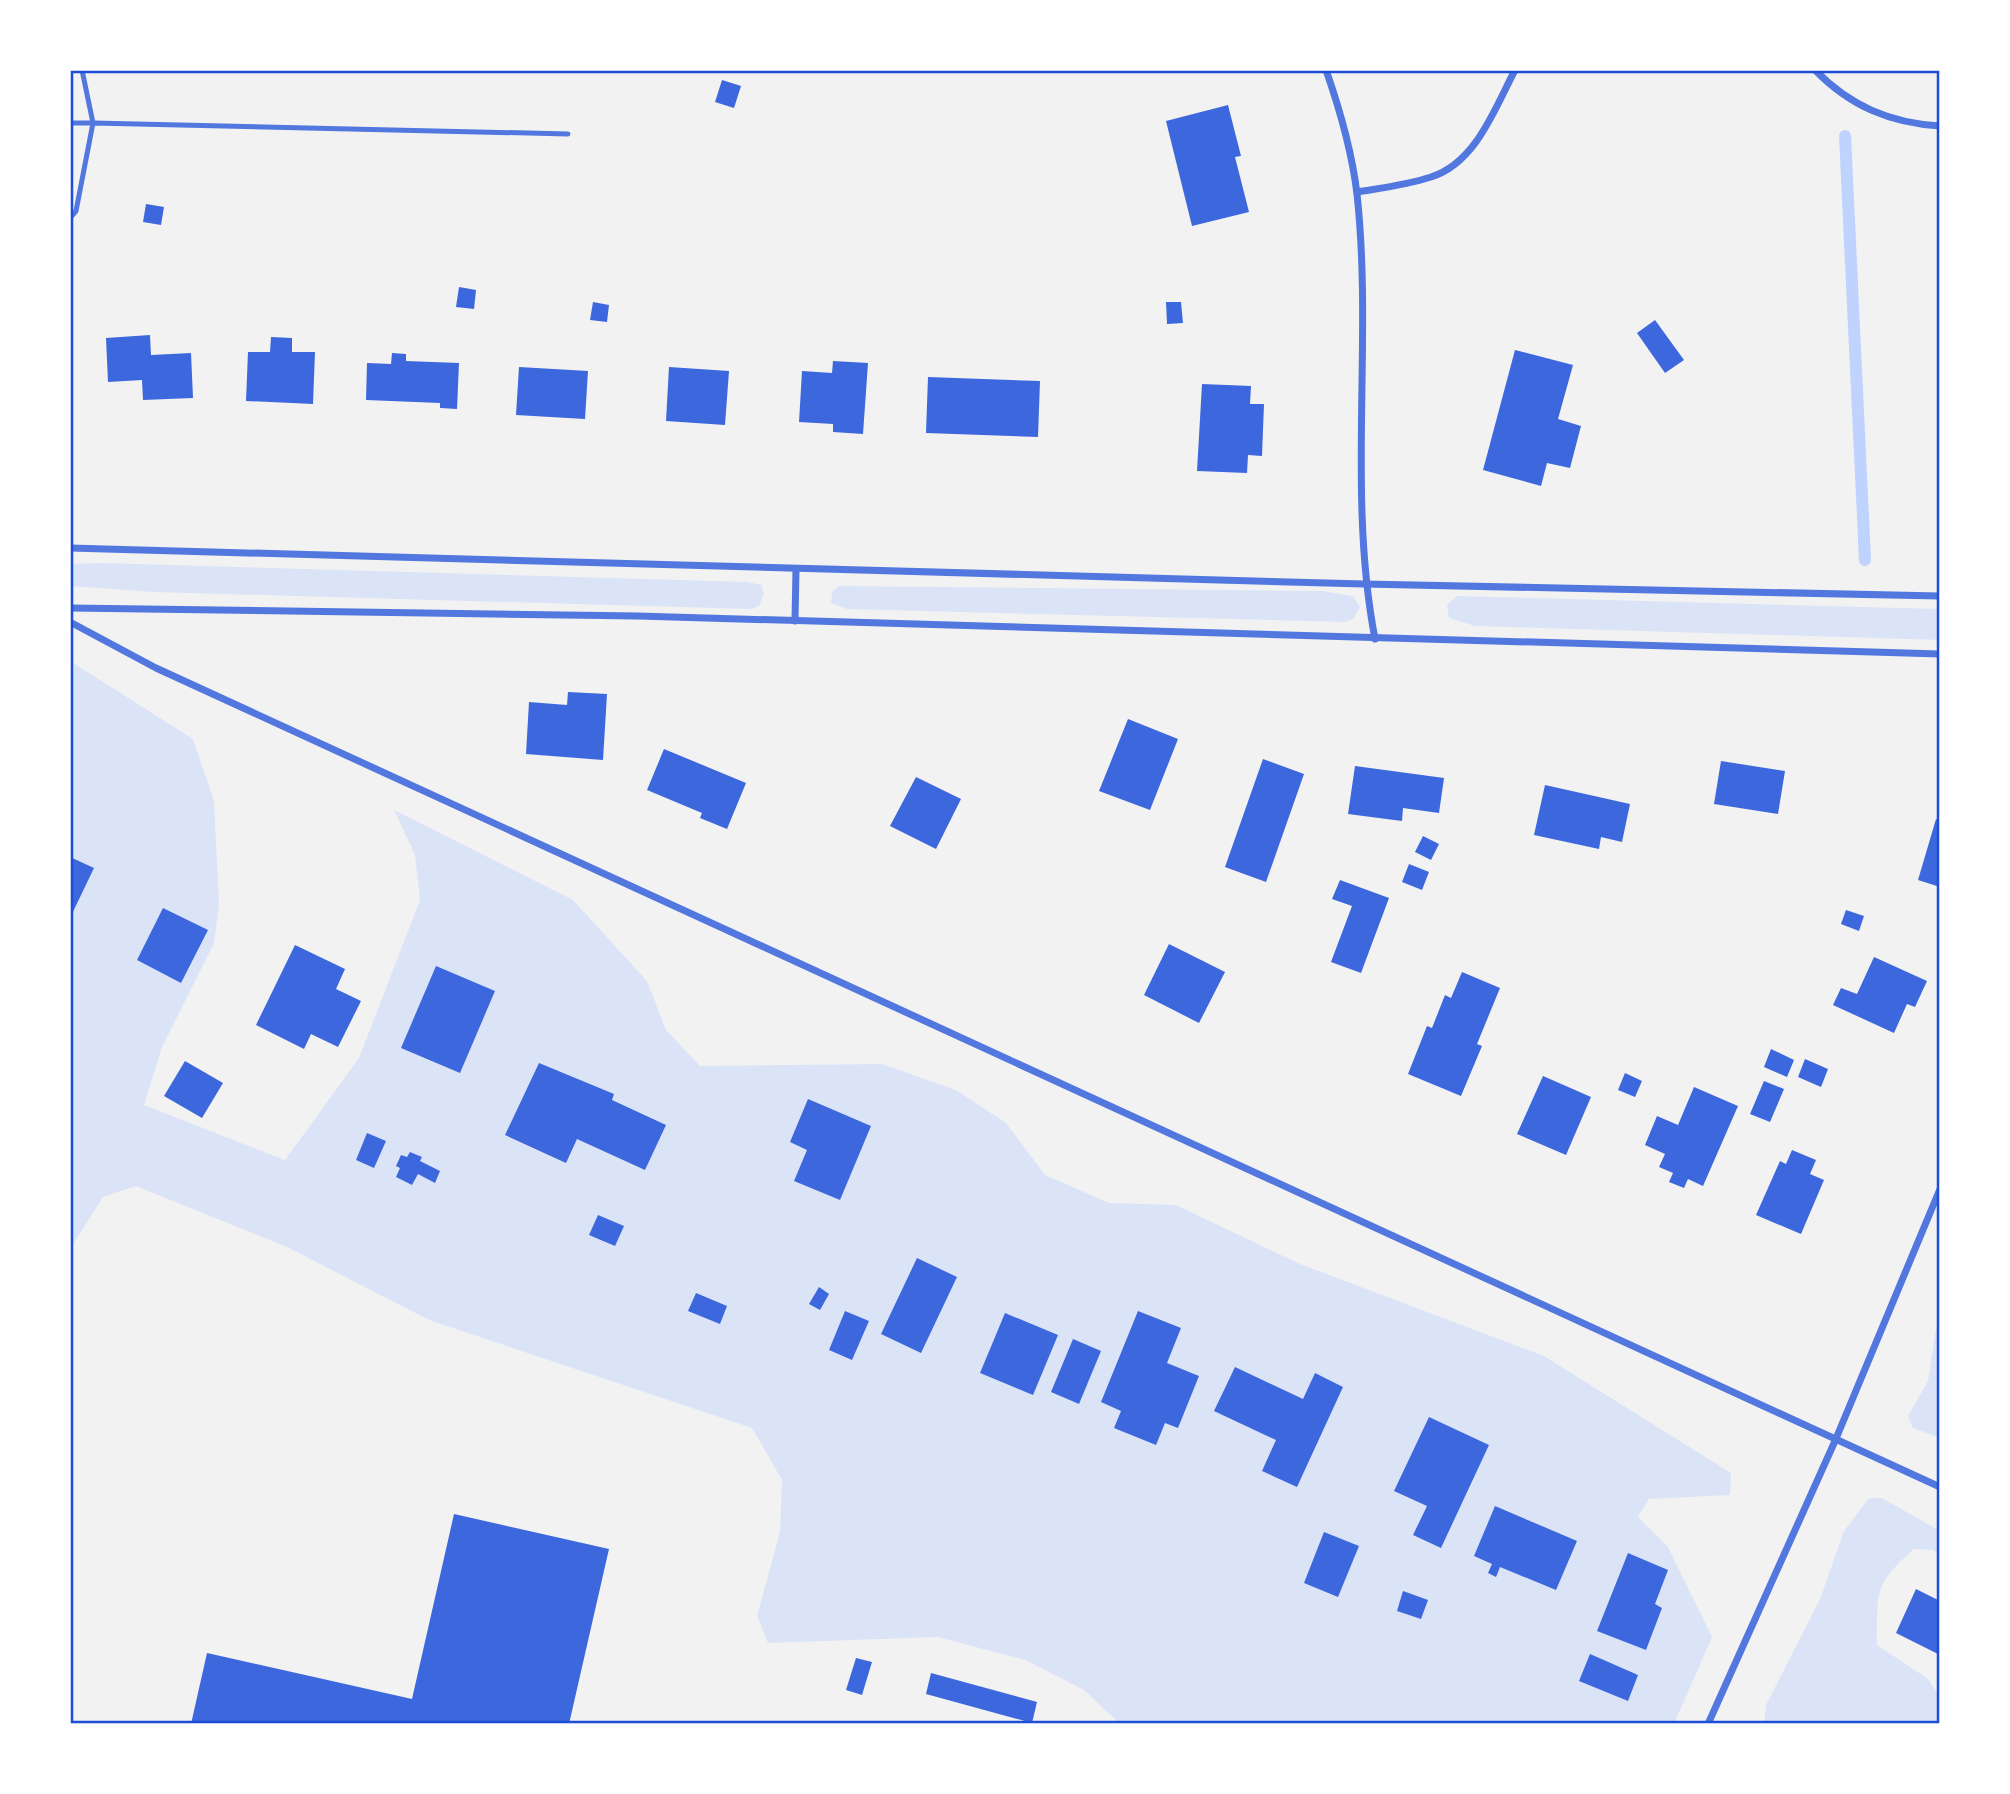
<svg xmlns="http://www.w3.org/2000/svg" width="2010" height="1794" font-family="'Varela Round',sans-serif">
<rect width="100%" height="100%" fill="#f2f2f2"/>
<g fill="#dbe4f7">
<polygon points="103,563 748,582 761,585 764,594 759,606 750,609 154,592 70,586 70,564"/>
<polygon points="839,586 1323,591 1353,596 1360,607 1353,619 1345,622 847,609 831,603 832,592"/>
<polygon points="1457,596 1940,609 1940,640 1475,626 1449,618 1447,605"/>
<polygon points="70,661 193,739 214,801 219,904 214,943 162,1047 144,1105 285,1160 359,1058 420,900 415,855 394,810 573,900 647,981 666,1030 700,1066 882,1064 956,1090 1006,1123 1045,1175 1109,1203 1176,1205 1300,1264 1544,1356 1731,1473 1730,1495 1649,1499 1638,1517 1668,1547 1712,1637 1674,1724 1120,1724 1084,1690 1025,1660 938,1637 768,1643 757,1616 780,1532 782,1480 752,1428 429,1320 287,1247 136,1186 103,1197 70,1249"/>
<polygon points="1936,1328 1940,1332 1940,1438 1913,1428 1908,1416 1928,1381"/>
<path d="M1869,1498h13l58,33v24l-7,-5 -19,-1c-42,37 -36,44 -37,96l50,33 13,18v28h-176l2,-19 54,-106 24,-68z"/>
</g>
<g fill="none" stroke-linecap="round" stroke-linejoin="round">
<polyline stroke="#bfd3fe" stroke-width="12" points="1845,136 1865,560"/>
</g>
<g fill="#3d67dc">
<polygon points="722,80 741,86 734,108 715,102"/>
<polygon points="1228,105 1241,156 1235,157 1249,212 1192,226 1166,121"/>
<polygon points="146,204 164,207 161,225 143,222"/>
<polygon points="459,287 476,290 474,309 456,307"/>
<polygon points="593,302 609,305 607,322 590,320"/>
<polygon points="1166,302 1181,302 1183,323 1167,324"/>
<polygon points="1655,320 1684,360 1665,373 1637,333"/>
<polygon points="150,335 151,355 191,353 193,398 143,400 142,380 108,382 106,338"/>
<polygon points="271,337 292,338 292,352 315,352 313,404 246,401 248,352 270,352"/>
<polygon points="1515,350 1573,365 1558,419 1581,426 1570,468 1547,463 1541,486 1483,470"/>
<polygon points="392,353 406,354 406,361 459,363 457,409 440,408 440,403 366,400 367,363 391,364"/>
<polygon points="833,361 868,363 863,434 833,432 833,424 799,422 802,371 832,373"/>
<polygon points="519,367 588,371 585,419 516,415"/>
<polygon points="669,367 729,371 725,425 666,421"/>
<polygon points="928,377 1040,381 1038,437 926,433"/>
<polygon points="1202,384 1251,386 1250,404 1264,404 1262,456 1248,455 1247,473 1197,471"/>
<polygon points="568,692 607,694 603,760 526,754 529,702 567,705"/>
<polygon points="1128,719 1178,739 1150,810 1099,791"/>
<polygon points="664,749 746,783 727,829 700,818 702,813 647,790"/>
<polygon points="1263,759 1304,774 1266,882 1225,867"/>
<polygon points="1721,761 1785,771 1778,814 1714,804"/>
<polygon points="1355,766 1444,778 1439,813 1403,808 1402,821 1348,814"/>
<polygon points="916,777 961,799 936,849 890,826"/>
<polygon points="1545,785 1630,804 1622,842 1601,837 1599,849 1534,835"/>
<polygon points="1936,819 1940,820 1940,887 1918,880"/>
<polygon points="1423,836 1439,844 1431,860 1415,852"/>
<polygon points="70,857 94,868 70,918"/>
<polygon points="1409,864 1429,872 1422,890 1402,882"/>
<polygon points="1340,880 1389,898 1361,973 1331,962 1352,906 1332,899"/>
<polygon points="163,908 208,930 181,983 137,960"/>
<polygon points="1846,910 1864,916 1859,931 1841,924"/>
<polygon points="1169,944 1225,972 1199,1023 1144,995"/>
<polygon points="295,945 345,969 336,989 361,1001 338,1047 311,1034 304,1049 256,1025"/>
<polygon points="1874,957 1927,981 1915,1007 1907,1004 1894,1033 1833,1005 1841,988 1857,994"/>
<polygon points="436,966 495,991 460,1073 401,1048"/>
<polygon points="1462,972 1500,988 1477,1044 1482,1046 1461,1096 1408,1074 1427,1026 1432,1028 1445,995 1451,998"/>
<polygon points="1771,1049 1794,1060 1787,1077 1764,1067"/>
<polygon points="1805,1059 1828,1069 1821,1087 1798,1077"/>
<polygon points="185,1061 223,1083 202,1118 164,1096"/>
<polygon points="539,1063 614,1094 612,1100 666,1125 645,1170 577,1139 566,1163 505,1135"/>
<polygon points="1625,1073 1642,1081 1635,1097 1618,1090"/>
<polygon points="1543,1076 1591,1097 1566,1155 1517,1134"/>
<polygon points="1764,1081 1784,1089 1770,1122 1750,1114"/>
<polygon points="1694,1087 1738,1106 1703,1186 1688,1179 1684,1188 1669,1182 1673,1173 1659,1167 1665,1154 1645,1145 1657,1116 1678,1125"/>
<polygon points="808,1099 871,1126 840,1200 794,1181 807,1150 790,1142"/>
<polygon points="367,1133 386,1141 374,1168 356,1160"/>
<polygon points="1792,1150 1816,1160 1810,1174 1824,1180 1801,1234 1756,1215 1780,1161 1786,1164"/>
<polygon points="410,1152 422,1157 420,1161 440,1171 435,1183 418,1174 412,1185 396,1177 400,1168 396,1166 401,1155 407,1157"/>
<polygon points="598,1215 624,1226 615,1246 589,1235"/>
<polygon points="917,1258 957,1277 921,1353 881,1334"/>
<polygon points="819,1287 829,1294 820,1310 809,1304"/>
<polygon points="696,1293 727,1306 720,1324 688,1311"/>
<polygon points="845,1311 869,1321 852,1360 829,1350"/>
<polygon points="1138,1311 1181,1328 1167,1363 1199,1376 1178,1428 1165,1423 1156,1445 1114,1428 1121,1411 1101,1402"/>
<polygon points="1005,1313 1058,1335 1033,1395 980,1373"/>
<polygon points="1073,1339 1101,1351 1079,1404 1051,1392"/>
<polygon points="1235,1367 1303,1399 1315,1373 1343,1387 1297,1487 1262,1471 1276,1440 1214,1411"/>
<polygon points="1429,1417 1489,1445 1441,1548 1413,1535 1427,1506 1394,1491"/>
<polygon points="1495,1506 1577,1541 1556,1590 1500,1567 1496,1577 1488,1573 1492,1564 1474,1556"/>
<polygon points="454,1514 609,1549 569,1724 191,1724 207,1653 412,1699"/>
<polygon points="1324,1532 1359,1546 1338,1597 1304,1583"/>
<polygon points="1628,1553 1668,1570 1655,1604 1662,1608 1646,1650 1597,1631"/>
<polygon points="1916,1589 1940,1601 1940,1655 1896,1633"/>
<polygon points="1403,1591 1428,1600 1421,1619 1397,1611"/>
<polygon points="1590,1654 1638,1675 1628,1701 1579,1681"/>
<polygon points="856,1658 872,1662 862,1695 846,1690"/>
<polygon points="931,1673 1037,1702 1032,1723 926,1694"/>
</g>
<g fill="none" stroke-linecap="round" stroke-linejoin="round">
<g stroke="#5277de" stroke-width="5">
<polyline points="70,123 93,123 82,70"/>
<polyline points="70,218 76,211 93,123 568,134"/>
</g>
<g stroke="#5277de" stroke-width="7">
<path d="M1326,70c14,40 26,82 31,124 16,147 -10,299 18,445"/>
<path d="M1815,70c35,36 75,53 125,56"/>
<path d="M1357,192c24,-4 50,-7 74,-15 45,-14 64,-69 84,-107"/>
<polyline points="70,548 1364,584 1940,596"/>
<polyline points="70,608 638,616 1940,654"/>
<polyline points="795,621 796,569"/>
<polyline points="70,622 156,668 1940,1487"/>
<polyline points="1708,1724 1835,1441 1940,1189"/>
</g>
</g>
<rect width="2010" height="1794" fill="none" stroke="#ffffff" stroke-width="144"/>
<rect x="72" y="72" width="1866" height="1650" fill="none" stroke="#1d4ed8" stroke-width="2.5"/>
</svg>
